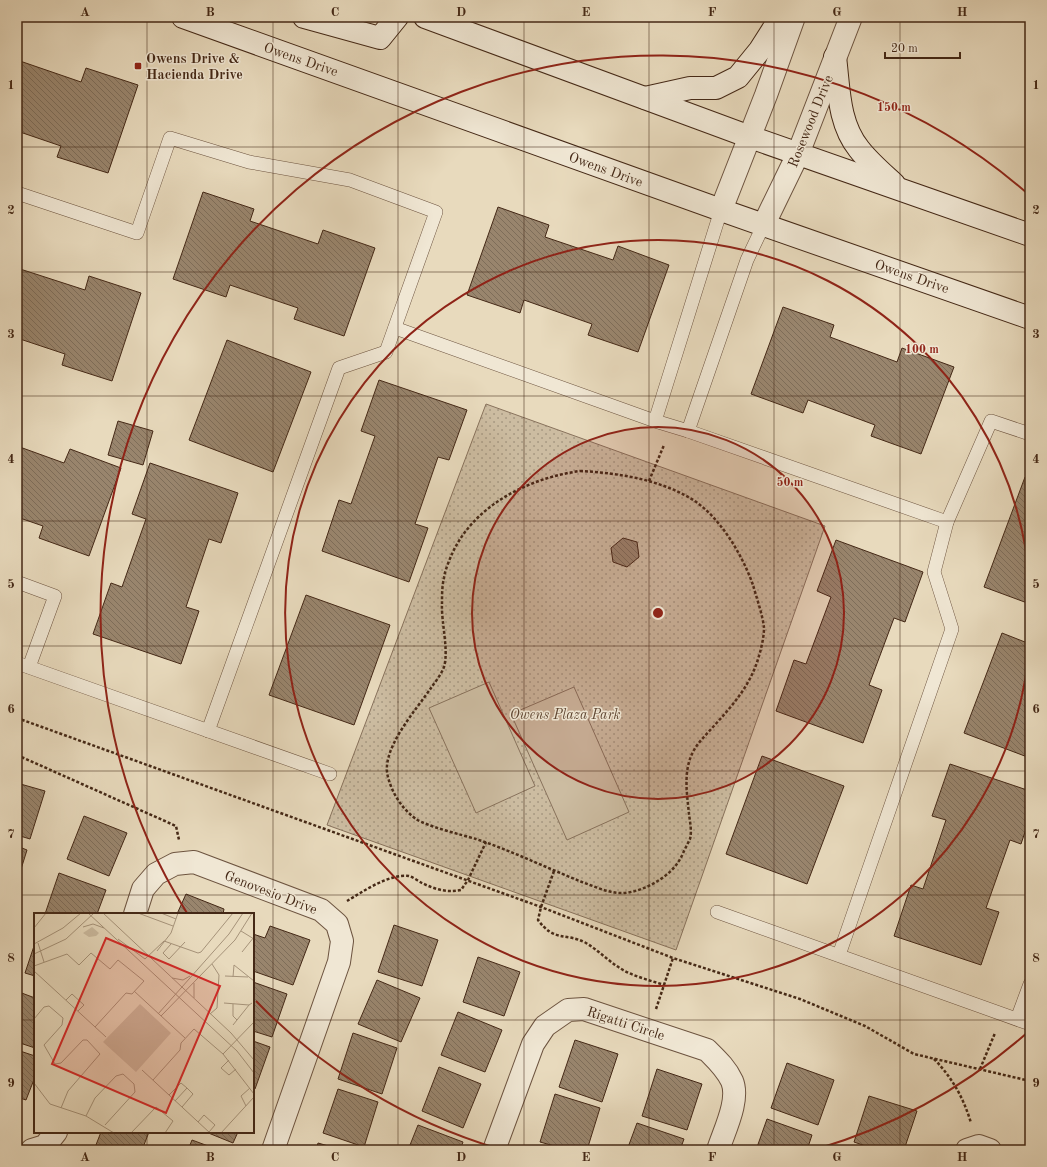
<svg xmlns="http://www.w3.org/2000/svg" width="1047" height="1167" font-family="'Old Standard TT',serif">
<defs>
<pattern id="grass-dots" width="8" height="8" patternUnits="userSpaceOnUse"><rect width="8" height="8" fill="#ccbca1"/><path d="M2 2h.1M6 6h.1" fill="none" stroke="#a79982" stroke-width="1.8" stroke-linecap="round"/></pattern>
<pattern id="building-back-hatch" width="6" height="6" patternUnits="userSpaceOnUse"><rect width="6" height="6" fill="#99856d"/><path d="M-1 5l2 2M0 0l6 6M5-1l2 2" fill="none" stroke="#7e6d59"/></pattern>
</defs>
<rect width="100%" height="100%" fill="#e8dabd"/>
<filter id="stains"><feTurbulence type="fractalNoise" baseFrequency=".005" numOctaves="4"/><feColorMatrix values="0 0 0 0 .2 0 0 0 0 .09 0 0 0 0 .02 0 0 0 .5 -.17"/></filter>
<radialGradient id="worn" r=".72"><stop offset=".6" stop-color="#630" stop-opacity="0"/><stop offset="1" stop-color="#630" stop-opacity=".3"/></radialGradient>
<polygon fill="url(#grass-dots)" stroke="#88725c" points="486,404 825,526 676,950 327,825"/>
<g fill="#ccbca1" stroke="#88725c">
<polygon points="489,682 535,786 476,813 429,708"/>
<polygon points="574,687 629,812 567,840 511,714"/>
</g>
<g fill="url(#building-back-hatch)" stroke="#442816">
<polygon points="17,60 81,82 86,68 138,85 108,173 57,157 61,146 17,131"/>
<polygon points="203,192 254,209 250,221 318,244 323,230 375,248 344,336 294,319 298,308 230,285 226,297 173,279"/>
<polygon points="498,207 549,225 545,237 613,260 618,246 669,265 638,352 588,335 592,324 524,300 520,313 467,295"/>
<polygon points="17,268 85,290 89,276 141,293 112,381 62,365 65,354 17,338"/>
<polygon points="783,307 834,325 830,337 897,362 902,348 954,367 921,454 871,436 875,425 808,400 803,413 751,394"/>
<polygon points="227,340 311,372 273,472 189,440"/>
<polygon points="379,380 467,410 449,460 438,457 415,524 428,528 409,582 322,551 339,500 351,504 375,436 361,431"/>
<polygon points="118,421 153,431 143,465 108,455"/>
<polygon points="17,446 64,463 70,449 121,468 89,556 39,538 43,526 17,517"/>
<polygon points="150,463 238,493 221,543 209,539 186,607 199,611 181,664 93,634 111,583 122,587 146,519 132,514"/>
<polygon points="1025,477 1030,479 1030,604 984,587"/>
<polygon points="623,538 637,542 639,557 627,567 613,562 611,548"/>
<polygon points="836,540 923,572 905,622 894,618 869,685 882,690 863,743 776,711 794,660 806,664 831,597 817,591"/>
<polygon points="306,595 390,625 354,725 269,695"/>
<polygon points="1002,633 1030,644 1030,758 964,733"/>
<polygon points="762,756 844,786 807,884 726,854"/>
<polygon points="950,764 1030,791 1030,817 1021,844 1010,840 986,908 999,912 981,965 894,936 911,885 923,889 946,820 932,816"/>
<polygon points="17,783 45,791 30,839 17,835"/>
<polygon points="84,816 127,833 109,876 67,859"/>
<polygon points="17,846 27,850 17,882"/>
<polygon points="59,873 106,890 97,914 45,914"/>
<polygon points="186,894 224,909 223,914 177,914"/>
<polygon points="394,925 438,940 422,986 378,972"/>
<polygon points="270,926 310,940 293,985 253,971 253,934 265,938"/>
<polygon points="35,943 35,976 25,973"/>
<polygon points="478,957 520,972 504,1016 463,1002"/>
<polygon points="377,980 420,998 401,1042 358,1024"/>
<polygon points="253,982 287,994 272,1037 253,1031"/>
<polygon points="19,992 35,998 35,1048 17,1042 17,999"/>
<polygon points="458,1012 502,1030 485,1072 441,1055"/>
<polygon points="353,1033 397,1048 382,1094 338,1079"/>
<polygon points="575,1040 618,1054 602,1102 559,1087"/>
<polygon points="253,1041 270,1047 255,1089 253,1088"/>
<polygon points="17,1050 35,1056 35,1077 26,1100 17,1097"/>
<polygon points="787,1063 834,1080 818,1125 771,1108"/>
<polygon points="439,1067 481,1084 463,1128 422,1111"/>
<polygon points="657,1069 702,1084 687,1130 642,1116"/>
<polygon points="338,1089 378,1102 364,1147 323,1133"/>
<polygon points="555,1094 600,1108 587,1150 569,1150 540,1142"/>
<polygon points="869,1096 917,1111 904,1150 877,1150 854,1142"/>
<polygon points="767,1119 812,1135 807,1150 756,1150"/>
<polygon points="637,1123 684,1139 680,1150 627,1150"/>
<polygon points="418,1125 463,1142 460,1150 408,1150"/>
<polygon points="101,1132 149,1132 142,1150 94,1150"/>
<polygon points="206,1132 238,1132 233,1143"/>
<polygon points="192,1140 219,1150 188,1150"/>
<polygon points="318,1143 342,1150 316,1150"/>
</g>
<g fill="none" stroke-linecap="round" stroke-linejoin="round">
<defs>
<g id="lane">
<polyline points="17,193 137,233 170,138 249,162 350,180 436,212 386,352 339,368 208,731"/>
<polyline points="395,328 655,421 688,431 947,522"/>
<polyline points="655,421 721,210"/>
<polyline points="688,431 747,260 764,224"/>
<polyline points="17,582 55,596 29,667"/>
<polyline points="17,663 330,774"/>
<polyline points="717,912 1030,1024"/>
<polyline points="839,955 952,629 934,572 947,522 991,421 1030,434"/>
<polyline points="1017,1019 1030,984"/>
</g>
<g id="street">
<polyline points="721,210 766,95 794,17"/>
<polyline points="764,224 798,154 851,17"/>
<polyline points="135,914 143,889 156,874 175,864 194,862 321,910 337,924 342,941 339,962 273,1150"/>
<polyline points="32,1150 45,1146 56,1132"/>
<path d="M494,1150l39,-106 12,-18 23,-16 16,-1 123,41c9,9 19,18 25,31 8,19 -8,50 -14,69"/>
<polyline points="967,1150 979,1146 990,1150"/>
</g>
<g id="secondary">
<polyline points="183,17 721,210 1030,318"/>
<polyline points="304,17 380,38 397,17"/>
<polyline points="425,17 750,137 1030,235"/>
<path d="M835,57c4,31 3,66 24,92 10,13 23,24 35,35"/>
<polyline points="645,98 690,88 716,88 738,77 760,50 781,17"/>
</g>
</defs>
<use href="#lane" stroke="#6d5440" stroke-width="14"/>
<use href="#street" stroke="#6d5440" stroke-width="24"/>
<use href="#secondary" stroke="#442816" stroke-width="24"/>
<g stroke="#442816" stroke-width="2.5" stroke-dasharray="3 2" stroke-linecap="butt">
<path d="M580,471c38,2 77,8 110,27 29,17 52,56 63,87 3,11 10,31 11,43 0,9 -3,22 -6,31 -8,27 -26,47 -45,68 -7,8 -15,15 -20,25 -10,19 -6,42 -4,62 1,8 3,18 1,25 -2,4 -4,8 -6,12 -4,10 -10,18 -19,25 -12,9 -25,15 -40,17 -15,1 -29,-6 -43,-11 -35,-14 -70,-31 -106,-43 -14,-4 -50,-13 -60,-20 -14,-10 -24,-26 -28,-42 -8,-27 28,-67 43,-89 4,-6 10,-13 13,-21 5,-17 -3,-45 -2,-64 0,-8 0,-17 2,-25 1,-8 5,-17 8,-24 22,-49 77,-76 128,-83z"/>
<polyline points="649,481 664,445"/>
<polyline points="17,718 541,907 673,958 800,999 865,1026 914,1054 1030,1081"/>
<polyline points="17,755 176,826 179,840"/>
<path d="M554,871l-13,36 -3,13c17,23 28,12 48,23 15,9 27,23 43,30 11,5 23,8 35,12"/>
<path d="M347,901c15,-9 43,-28 62,-25 4,1 9,5 13,7 12,6 25,10 39,7l7,-10 18,-38"/>
<polyline points="656,1009 673,958"/>
<path d="M934,1059c18,18 30,40 37,64"/>
<polyline points="980,1069 995,1033"/>
</g>
<use href="#lane" stroke="#f0e7d4" stroke-width="13"/>
<use href="#street" stroke="#f0e7d4" stroke-width="22"/>
<use href="#secondary" stroke="#f0e7d4" stroke-width="22"/>
</g>
<path fill="none" stroke="#442816" stroke-width="1" stroke-opacity="0.55" d="M147,17v897M273,17v1133M398,17v1133M524,17v1133M649,17v1133M774,17v1133M900,17v1133M17,147h1013M17,272h1013M17,396h1013M17,521h1013M17,646h1013M17,771h1013M17,895h1013M17,1020h18M253,1020h777M147,1132v18"/>
<circle cx="658" cy="613" r="186" fill="#8f2418" fill-opacity=".12"/>
<g fill="none" stroke="#8f2418" stroke-width="2">
<circle cx="658" cy="613" r="186"/>
<path d="M1030 642A373 373 0 1 1 1030 584"/>
<path d="M1028 1032A559 559 0 0 1 817 1149M499 1149A559 559 0 0 1 256 1001M187 913A559 559 0 0 1 1028 194"/>
</g>
<rect fill="#8f2418" stroke="#f0e7d4" stroke-width="1.5" x="134" y="62" width="8" height="8" rx="2"/>
<g text-anchor="middle" stroke-width="3" stroke-linejoin="round" paint-order="stroke">
<g font-size="14" font-weight="bold" fill="#442816" stroke="#f0e7d4" text-anchor="start">
<text x="146" y="63">Owens Drive &amp;<tspan x="146" dy="16">Hacienda Drive</tspan></text>
</g>
<g font-size="14" fill="#442816" stroke="#f0e7d4">
<text transform="translate(301 59) rotate(19)" y="5">Owens Drive</text>
<text transform="translate(810 121) rotate(-68)" y="5">Rosewood Drive</text>
<text transform="translate(606 169) rotate(20)" y="5">Owens Drive</text>
<text transform="translate(912 276) rotate(19)" y="5">Owens Drive</text>
<text transform="translate(271 892) rotate(21)" y="5">Genovesio Drive</text>
<text transform="translate(626 1023) rotate(18)" y="5">Rigatti Circle</text>
</g>
<g font-size="14" font-style="italic" fill="#5f4632" stroke="#f0e7d4">
<text x="565" y="719">Owens Plaza Park</text>
</g>
</g>
<g transform="translate(34 913)">
<rect width="220" height="220" fill="#e8dabd"/>
<path d="M58,14l7,6 -3,3 -7,1 -6,-4zM106,91l31,29 -35,39 -33,-30z" fill="#ccbca1"/>
<path d="M86,121h8v14h-8zM95,126h8v16h-8z" fill="#ccbca1"/>
<path fill="none" stroke="#a6937a" stroke-width="1" d="M54,0l149,138 17,22M69,0l128,120 23,27M104,0l35,13M127,0l15,6M49,14l10,-3 11,4M0,15l12,-15M207,18l13,8M84,26l27,20 19,-18M130,28l34,12 3,-1 32,-39M4,30l6,19M0,31l29,-16 18,-15M137,31l-8,9 6,6 16,-17M123,38l14,-18 7,-20M208,39l12,-15M0,41l32,-15 28,-26M0,53l33,-12 12,11 12,-12 19,16 8,-9 26,21 -12,13 -6,-1 -31,34M0,58l72,66M191,63l23,1M199,64l1,-12 20,16M138,65l11,2 7,-4M160,70v15M100,78l51,47M32,87l6,-6 12,11 -6,6M190,90l25,2 3,-2M199,91v12l4,4M220,91v-23M124,101l71,-80 14,-21M176,101l7,-6 2,-33 -7,-11M127,103l74,-76 17,-27M0,106l10,-12 5,-1 14,12 -1,7 -18,20 11,19 6,-1 22,-23h4l13,14 -32,37 -7,17M199,112l16,-20M189,141l31,-32M195,147l-8,8 8,7 7,-6M108,157l68,63M119,167l27,-30 1,-7 13,-14 29,25 31,40M0,170l16,21 36,12 28,17M135,182l12,-12 6,5 6,6 -11,13M141,188l12,-13M212,193l-5,-10 9,-8M52,203l9,-18 21,-22 7,-2 11,10 1,8 -30,33M164,209l6,-7 11,10 -6,7M97,220l25,-26 17,14 -8,12M187,220l33,-36"/>
<path fill="#d62828" fill-opacity="0.15" stroke="#d62828" stroke-width="2" d="M72,25l114,48 -54,127 -114,-49z"/>
<rect width="220" height="220" fill="none" stroke="#442816" stroke-width="2"/>
</g>
<circle cx="658" cy="613" r="6" fill="#8f2418" stroke="#f0e7d4" stroke-width="2"/>
<g font-size="12" text-anchor="middle" font-weight="bold" fill="#8f2418" stroke="#f0e7d4" stroke-width="3" stroke-linejoin="round" paint-order="stroke">
<text x="894" y="111">150 m</text>
<text x="922" y="353">100 m</text>
<text x="790" y="486">50 m</text>
</g>
<rect width="1047" height="1167" fill="none" stroke="#e8dabd" stroke-width="44"/>
<path d="M885 52v6h75v-6" fill="none" stroke="#442816" stroke-width="2"/>
<text x="891" y="52" font-size="12" fill="#442816" stroke="#f0e7d4" stroke-width="3" paint-order="stroke">20 m</text>
<rect x="22" y="22" width="1003" height="1123" fill="none" stroke="#442816" stroke-width="1.5"/>
<g font-size="13" text-anchor="middle" font-weight="bold" fill="#442816">
<text x="85" y="16">A</text>
<text x="210" y="16">B</text>
<text x="335" y="16">C</text>
<text x="461" y="16">D</text>
<text x="586" y="16">E</text>
<text x="712" y="16">F</text>
<text x="837" y="16">G</text>
<text x="962" y="16">H</text>
<text x="11" y="89">1</text>
<text x="1036" y="89">1</text>
<text x="11" y="214">2</text>
<text x="1036" y="214">2</text>
<text x="11" y="338">3</text>
<text x="1036" y="338">3</text>
<text x="11" y="463">4</text>
<text x="1036" y="463">4</text>
<text x="11" y="588">5</text>
<text x="1036" y="588">5</text>
<text x="11" y="713">6</text>
<text x="1036" y="713">6</text>
<text x="11" y="838">7</text>
<text x="1036" y="838">7</text>
<text x="11" y="962">8</text>
<text x="1036" y="962">8</text>
<text x="11" y="1087">9</text>
<text x="1036" y="1087">9</text>
<text x="85" y="1161">A</text>
<text x="210" y="1161">B</text>
<text x="335" y="1161">C</text>
<text x="461" y="1161">D</text>
<text x="586" y="1161">E</text>
<text x="712" y="1161">F</text>
<text x="837" y="1161">G</text>
<text x="962" y="1161">H</text>
</g>
<rect width="100%" height="100%" filter="url(#stains)"/>
<rect width="100%" height="100%" fill="url(#worn)"/>
</svg>
